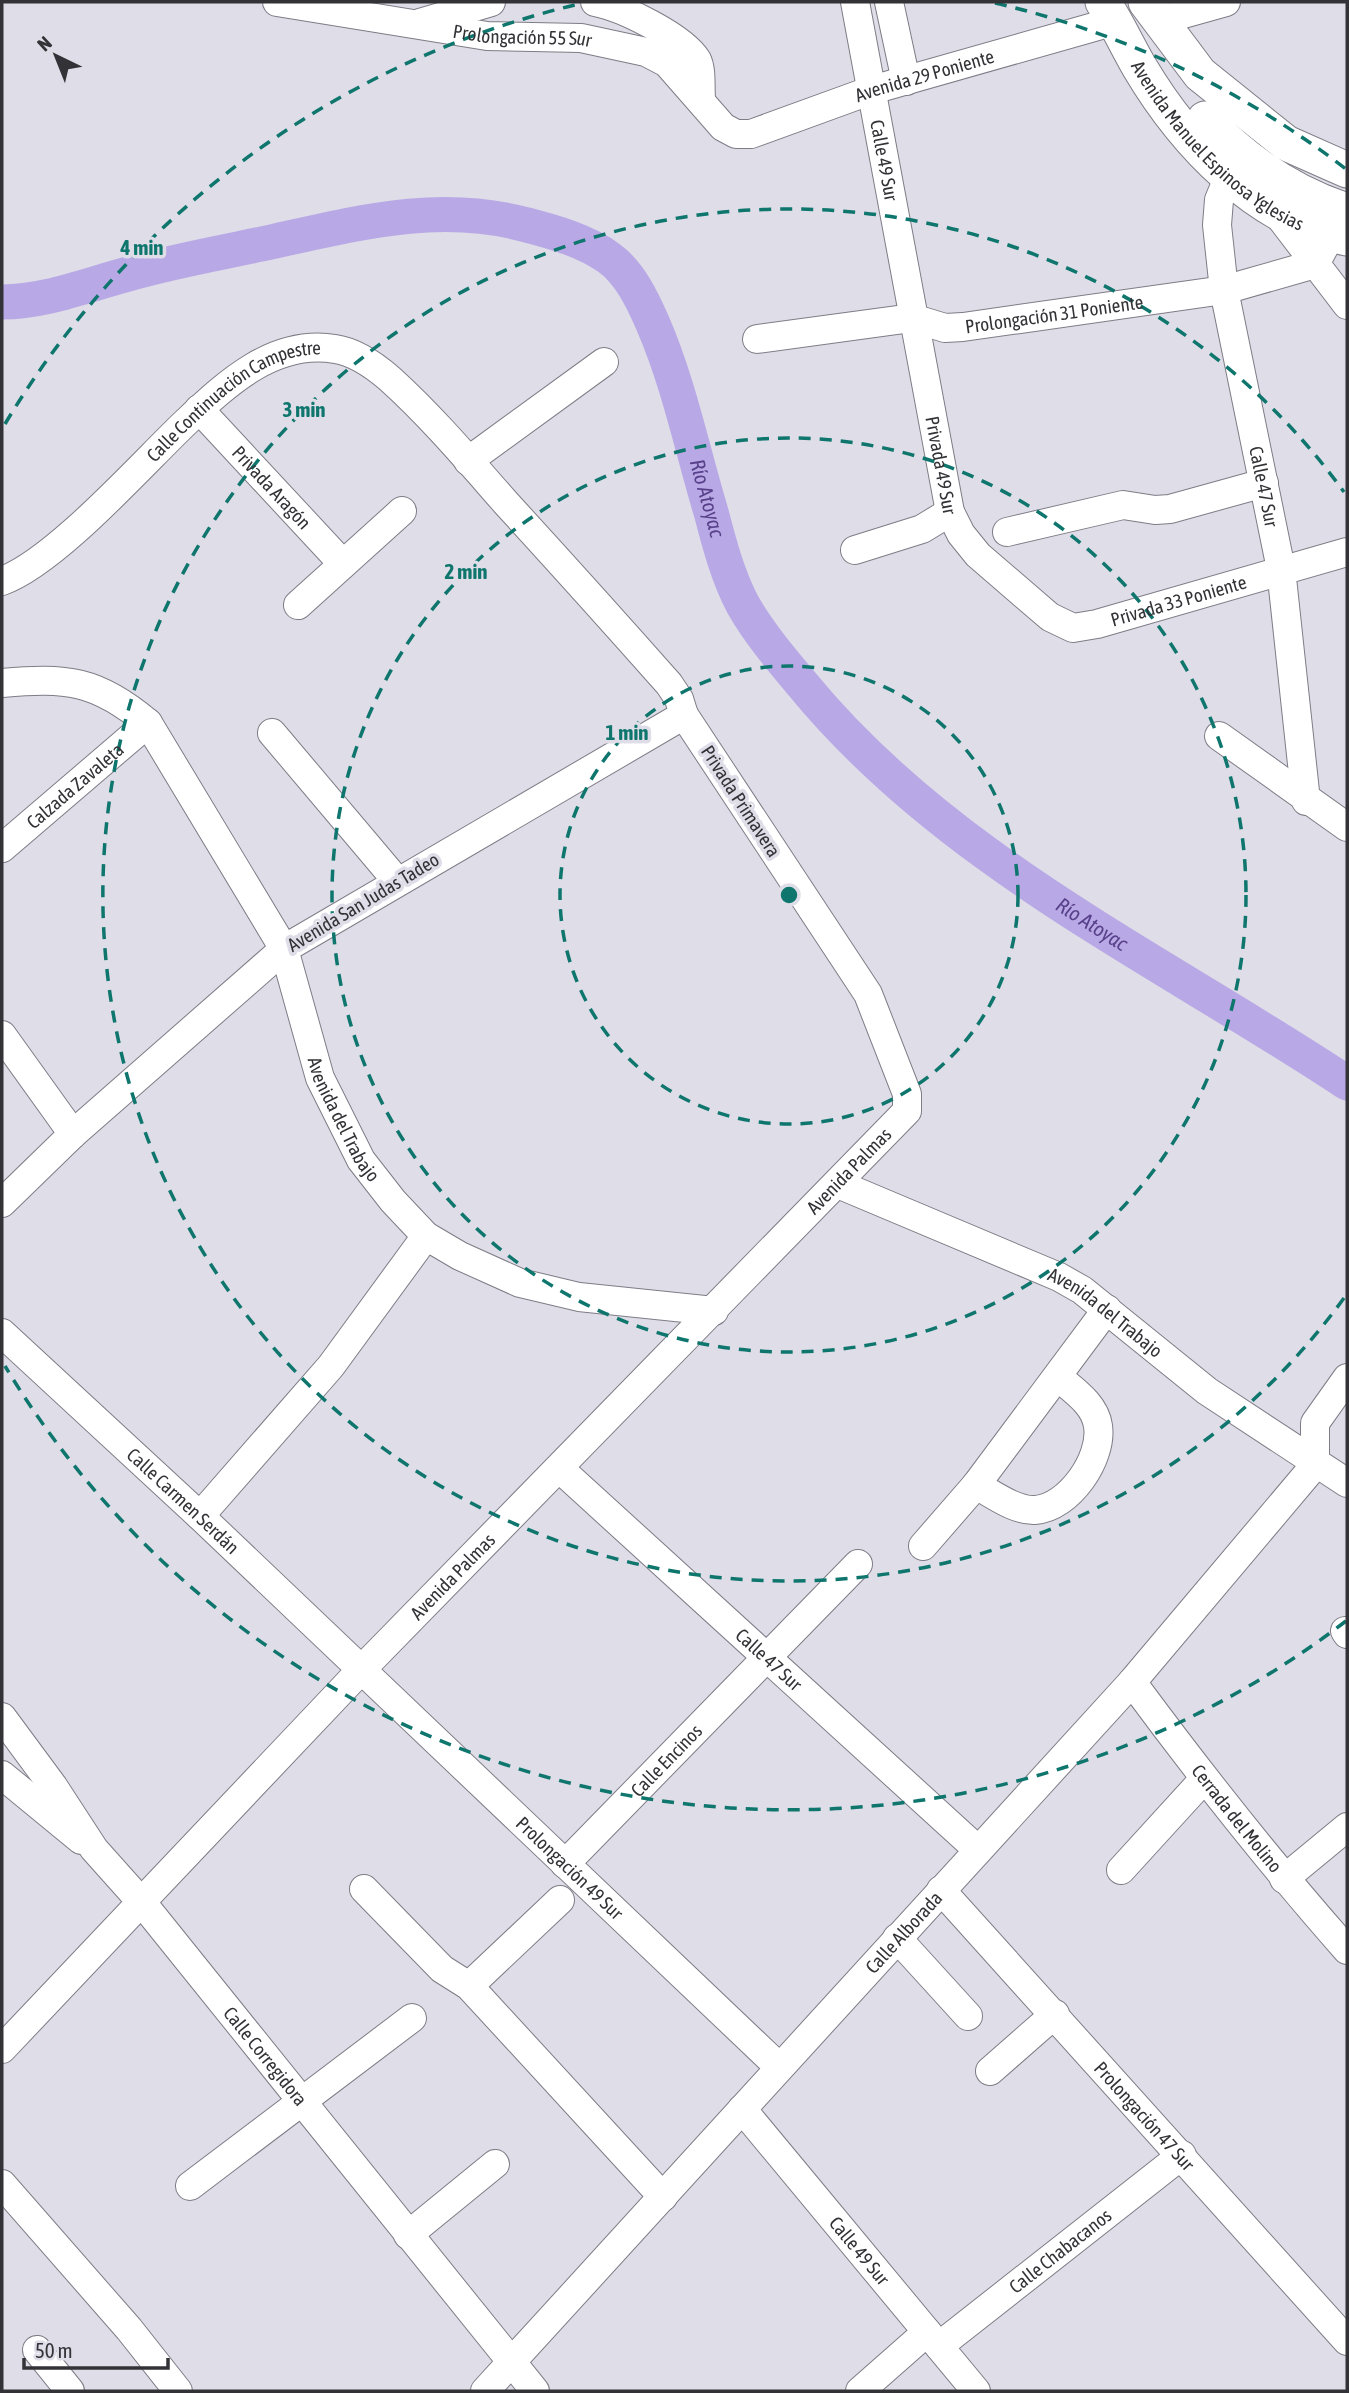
<svg xmlns="http://www.w3.org/2000/svg" width="1349" height="2393" font-family="'Asap Condensed',sans-serif">
<rect width="100%" height="100%" fill="#dfdde7"/>
<g fill="none" stroke-linecap="round" stroke-linejoin="round">
<path stroke="#b8a9e6" stroke-width="35" id="s1" d="M2,302c44,0 87,-18 130,-29 46,-13 93,-21 139,-31 87,-19 168,-41 256,-17 27,7 59,16 82,33 21,15 34,43 44,66 26,60 39,125 58,188 8,31 17,65 32,93 16,28 38,54 59,79 144,176 358,275 545,399"/>
<defs>
<g id="minor">
<path id="s2" d="M277,2l210,34 94,2 65,14 21,11 56,64 13,7h15l121,-44 243,-69"/>
<path d="M595,2c27,5 88,35 102,58 5,10 3,27 4,38"/>
<path id="s3" d="M855,2l95,510 11,22 17,21 72,62 23,11 24,-4 250,-72"/>
<polyline points="889,2 906,81"/>
<polyline points="1158,21 1226,2"/>
<polyline points="420,23 491,2"/>
<path id="s4" d="M1229,176l-10,24 -2,25 7,65 57,279 25,232"/>
<polyline points="1276,212 1347,305"/>
<path id="s5" d="M757,339l155,-21 33,10 18,-1 261,-37 91,-26 16,-29"/>
<path id="s6" d="M199,409l144,155"/>
<polyline points="468,461 604,362"/>
<polyline points="1007,532 1123,505 1155,510 1170,509 1264,483"/>
<polyline points="855,550 922,529 950,512"/>
<path id="s7" d="M2,581c53,-19 139,-116 183,-158 42,-40 89,-84 150,-74 21,3 40,17 55,30 42,38 79,82 116,124 55,60 109,120 163,181l10,15 5,16 -400,234 -211,185 -71,69"/>
<polyline points="298,605 402,511"/>
<path id="s8" d="M2,683c64,-6 95,-3 146,40l136,226 36,129 41,82 32,41 33,35 34,20 60,27 59,14 135,14"/>
<polyline points="272,733 397,881"/>
<polyline points="1219,736 1347,827"/>
<path id="s9" d="M2,848l146,-125"/>
<polyline points="2,1035 73,1134"/>
<path id="s10" d="M838,1184l221,93 23,13 125,101 140,92"/>
<path id="s11" d="M2,1333l198,183 579,551"/>
<path id="s12" d="M559,1468l419,382"/>
<path d="M976,1485c17,9 39,26 59,25 34,-2 68,-52 63,-84 -3,-22 -25,-36 -40,-49"/>
<polyline points="200,1516 331,1366 426,1236"/>
<polyline points="923,1546 976,1485 1107,1309"/>
<polyline points="1345,1631 1347,1634"/>
<path id="s13" d="M1132,1682c68,92 139,182 215,268"/>
<path id="s14" d="M2,1717l51,69 41,63 50,56 391,486"/>
<polyline points="2,1775 81,1840"/>
<path id="s15" d="M565,1864l293,-300"/>
<polyline points="1121,1870 1204,1779"/>
<polyline points="1284,1879 1347,1827"/>
<polyline points="364,1889 442,1969 469,1986 663,2197"/>
<path id="s16" d="M941,1890l406,451"/>
<polyline points="897,1938 968,2016"/>
<polyline points="469,1986 560,1900"/>
<path id="s17" d="M2,2049l359,-379 546,-559v-17l-39,-100 -184,-279"/>
<polyline points="990,2071 1055,2014"/>
<path id="s18" d="M742,2109l234,282"/>
<polyline points="2,2184 129,2329 178,2391"/>
<polyline points="190,2186 412,2018"/>
<polyline points="408,2235 495,2164"/>
<path id="s19" d="M939,2346l243,-191"/>
<polyline points="37,2350 70,2391"/>
<path id="s20" d="M485,2391l647,-709 183,-217v-42l32,-45"/>
<polyline points="860,2391 927,2332"/>
</g>
<g id="major">
<path id="s21" d="M1103,2c14,21 24,44 37,66 44,74 118,154 207,170"/>
<polyline points="1146,2 1200,74 1286,143 1347,170"/>
<path d="M1205,119c39,41 88,75 142,92"/>
</g>
</defs>
<use href="#minor" stroke="#7e7c86" stroke-width="30"/>
<use href="#major" stroke="#7e7c86" stroke-width="37"/>
<use href="#minor" stroke="#fff" stroke-width="28"/>
<use href="#major" stroke="#fff" stroke-width="35"/>
</g>
<g fill="none" stroke="#0f766e" stroke-width="3.5" stroke-dasharray="12 9">
<circle cx="789" cy="895" r="229"/>
<circle cx="789" cy="895" r="457"/>
<path d="M1344 1298A686 686 0 1 1 1344 492"/>
<path d="M1346 1621A915 915 0 0 1 5 1366M5 424A915 915 0 0 1 583 3M995 3A915 915 0 0 1 1346 169"/>
</g>
<g text-anchor="middle" stroke-width="7" stroke-linejoin="round" paint-order="stroke">
<g font-size="19" fill="#333337" stroke="#dfdde7">
<text dy="7" stroke="none"><textPath href="#s2" startOffset="248">Prolongación 55 Sur</textPath></text>
<text dy="7" stroke="none"><textPath href="#s2" startOffset="695">Avenida 29 Poniente</textPath></text>
<text dy="7" stroke="none"><textPath href="#s21" startOffset="187">Avenida Manuel Espinosa Yglesias</textPath></text>
<text dy="7" stroke="none"><textPath href="#s3" startOffset="161">Calle 49 Sur</textPath></text>
<text dy="7" stroke="none"><textPath href="#s5" startOffset="301">Prolongación 31 Poniente</textPath></text>
<text dy="7" stroke="none"><textPath href="#s7" startOffset="298">Calle Continuación Campestre</textPath></text>
<text dy="7" stroke="none"><textPath href="#s3" startOffset="471">Privada 49 Sur</textPath></text>
<text dy="7" stroke="none"><textPath href="#s6" startOffset="107">Privada Aragón</textPath></text>
<text dy="7" stroke="none"><textPath href="#s4" startOffset="317">Calle 47 Sur</textPath></text>
<text dy="7" stroke="none"><textPath href="#s3" startOffset="800">Privada 33 Poniente</textPath></text>
<text dy="7" stroke="none"><textPath href="#s9" startOffset="96">Calzada Zavaleta</textPath></text>
<text transform="translate(741 801) rotate(57)" y="7">Privada Primavera</text>
<text transform="translate(363 902) rotate(-31)" y="7">Avenida San Judas Tadeo</text>
<text dy="7" stroke="none"><textPath href="#s8" startOffset="602">Avenida del Trabajo</textPath></text>
<text dy="7" stroke="none"><textPath href="#s17" startOffset="1220">Avenida Palmas</textPath></text>
<text dy="7" stroke="none"><textPath href="#s10" startOffset="298">Avenida del Trabajo</textPath></text>
<text dy="7" stroke="none"><textPath href="#s11" startOffset="247">Calle Carmen Serdán</textPath></text>
<text dy="7" stroke="none"><textPath href="#s17" startOffset="653">Avenida Palmas</textPath></text>
<text dy="7" stroke="none"><textPath href="#s12" startOffset="284">Calle 47 Sur</textPath></text>
<text dy="7" stroke="none"><textPath href="#s15" startOffset="145">Calle Encinos</textPath></text>
<text dy="7" stroke="none"><textPath href="#s13" startOffset="172">Cerrada del Molino</textPath></text>
<text dy="7" stroke="none"><textPath href="#s11" startOffset="780">Prolongación 49 Sur</textPath></text>
<text dy="7" stroke="none"><textPath href="#s20" startOffset="621">Calle Alborada</textPath></text>
<text dy="7" stroke="none"><textPath href="#s14" startOffset="430">Calle Corregidora</textPath></text>
<text dy="7" stroke="none"><textPath href="#s16" startOffset="304">Prolongación 47 Sur</textPath></text>
<text dy="7" stroke="none"><textPath href="#s18" startOffset="184">Calle 49 Sur</textPath></text>
<text dy="7" stroke="none"><textPath href="#s19" startOffset="154">Calle Chabacanos</textPath></text>
</g>
<g font-size="21" font-style="italic" fill="#58418a" stroke="#dfdde7">
<text dy="7" stroke="none"><textPath href="#s1" startOffset="887">Río Atoyac</textPath></text>
<text dy="7" stroke="none"><textPath href="#s1" startOffset="1477">Río Atoyac</textPath></text>
</g>
</g>
<circle cx="789" cy="895" r="10" fill="#0f766e" stroke="#dfdde7" stroke-width="3.5"/>
<g font-size="21" text-anchor="middle" font-weight="bold" fill="#0f766e" stroke="#dfdde7" stroke-width="7" stroke-linejoin="round" paint-order="stroke">
<text x="142" y="255">4 min</text>
<text x="304" y="417">3 min</text>
<text x="466" y="579">2 min</text>
<text x="627" y="740">1 min</text>
</g>
<rect width="1349" height="2393" fill="none" stroke="#333337" stroke-width="7"/>
<g transform="translate(56 56) rotate(317)" stroke="#dfdde7" stroke-width="5" paint-order="stroke">
<path d="M0-5L12 26L0 18L-12 26Z" fill="#333337"/>
<text y="-10" font-size="19" font-weight="bold" text-anchor="middle" fill="#333337">N</text>
</g>
<path d="M24 2358v10h144v-10" fill="none" stroke="#333337" stroke-width="3.5"/>
<text x="35" y="2358" font-size="21" fill="#333337" stroke="#dfdde7" stroke-width="5" paint-order="stroke">50 m</text>
</svg>
